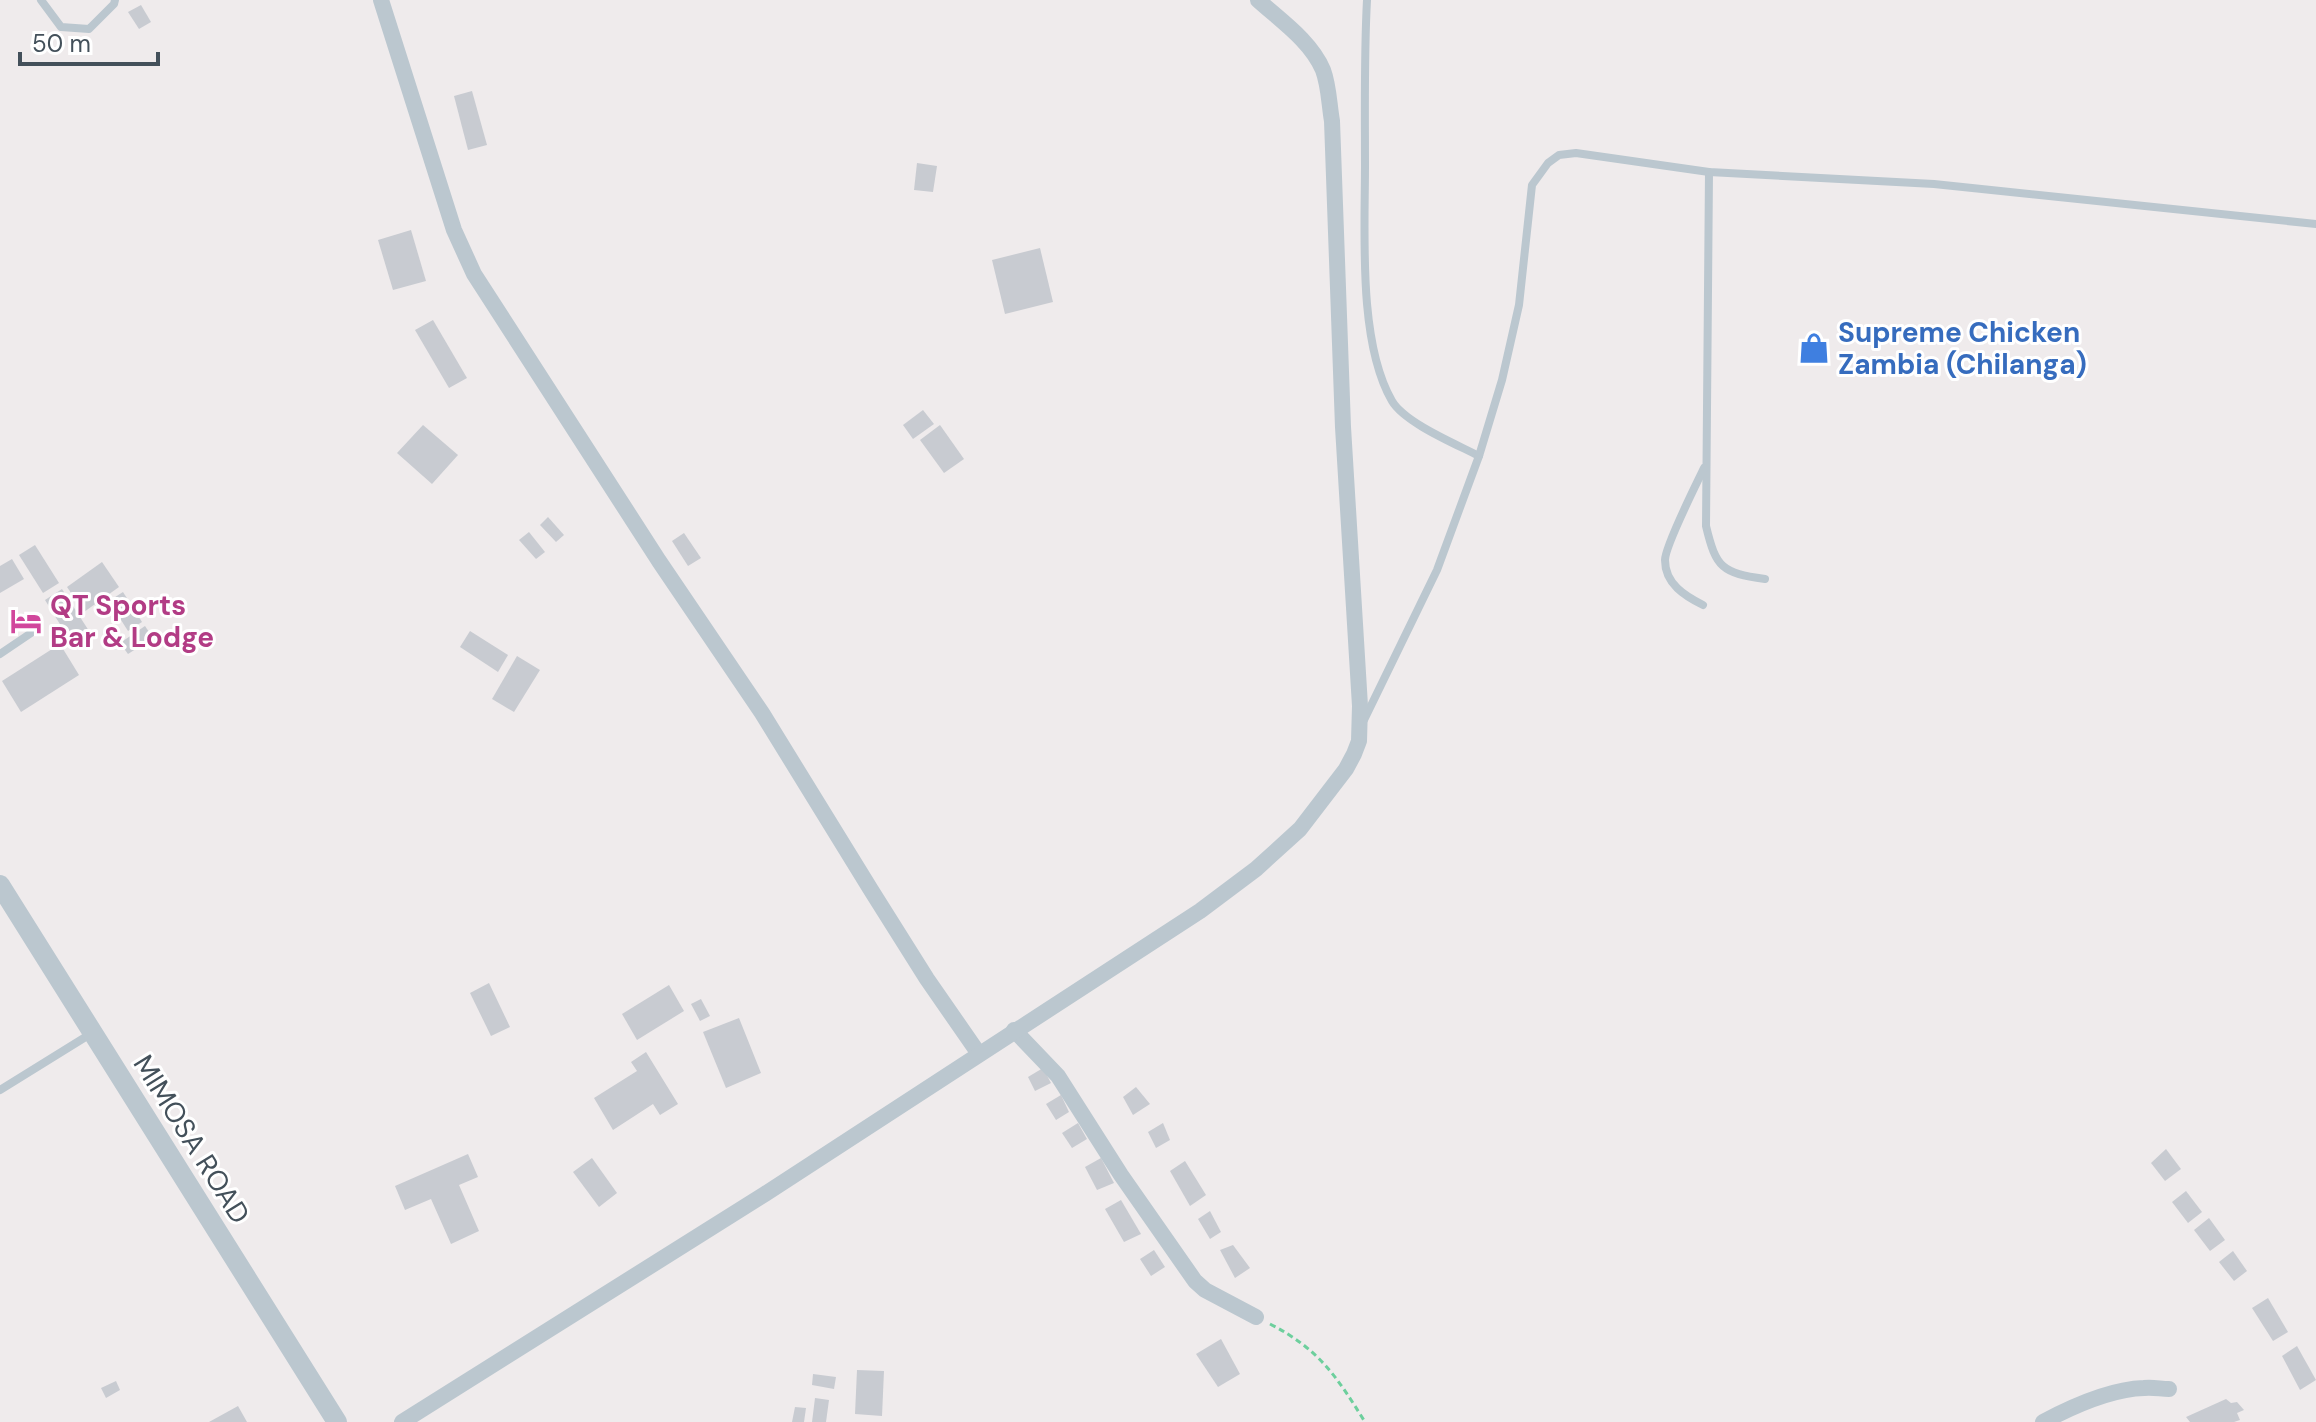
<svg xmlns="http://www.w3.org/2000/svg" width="2316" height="1422" font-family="'DM Sans',sans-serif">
<rect width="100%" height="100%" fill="#efebec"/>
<g fill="#c8cbd1">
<polygon points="141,5 151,22 139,29 128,12"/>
<polygon points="472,91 487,145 468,150 454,96"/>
<polygon points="917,163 937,166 933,192 914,190"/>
<polygon points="411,230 426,281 393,290 378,240"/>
<polygon points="1040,248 1053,302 1005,314 992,260"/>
<polygon points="433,320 467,378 449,388 415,330"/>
<polygon points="923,410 934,424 913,439 903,425"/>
<polygon points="423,425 458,455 432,484 397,453"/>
<polygon points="940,425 964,459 944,473 920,440"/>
<polygon points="548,517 564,535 556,542 540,525"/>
<polygon points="529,532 545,552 536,559 519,540"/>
<polygon points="684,533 701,558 688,566 672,541"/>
<polygon points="35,545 59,583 43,593 19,555"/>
<polygon points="12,559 24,579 0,593 0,566"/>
<polygon points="102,562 119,587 84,612 67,587"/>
<polygon points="62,589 89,631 71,642 45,600"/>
<polygon points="123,592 142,622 128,631 109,601"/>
<polygon points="145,626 153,638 128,654 120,643"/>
<polygon points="470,631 508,655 498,672 460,647"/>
<polygon points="60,644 79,675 21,712 2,681"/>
<polygon points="517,656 540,670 514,712 492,699"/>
<polygon points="489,983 510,1027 491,1036 470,993"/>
<polygon points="669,985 684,1011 637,1040 622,1014"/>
<polygon points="701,999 710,1016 700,1021 691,1004"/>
<polygon points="739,1018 761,1073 726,1088 703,1032"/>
<polygon points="646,1052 678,1104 660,1115 653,1104 613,1130 594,1098 637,1071 631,1062"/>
<polygon points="1043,1068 1051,1083 1035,1091 1028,1077"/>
<polygon points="1136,1087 1150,1104 1133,1115 1123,1097"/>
<polygon points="1061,1095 1069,1112 1056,1120 1046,1104"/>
<polygon points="1078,1123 1087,1139 1072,1148 1062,1133"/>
<polygon points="1163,1123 1170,1140 1156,1148 1148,1132"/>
<polygon points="2166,1149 2181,1169 2165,1181 2151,1163"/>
<polygon points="468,1154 478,1177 459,1185 479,1231 451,1244 431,1199 405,1210 395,1186"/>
<polygon points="592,1158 617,1193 599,1207 573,1172"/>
<polygon points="1101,1158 1114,1183 1097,1190 1085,1167"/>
<polygon points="1185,1161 1206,1195 1190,1206 1170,1171"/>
<polygon points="2186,1191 2202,1212 2188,1223 2172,1202"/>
<polygon points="1121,1200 1141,1234 1124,1242 1105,1209"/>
<polygon points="1210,1211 1221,1232 1210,1239 1198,1219"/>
<polygon points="2209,1218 2225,1240 2210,1251 2194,1230"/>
<polygon points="1233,1245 1250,1268 1235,1278 1220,1250"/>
<polygon points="1154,1250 1165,1267 1151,1276 1140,1259"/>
<polygon points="2233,1251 2247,1271 2234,1281 2219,1262"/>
<polygon points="2268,1298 2288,1332 2273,1341 2252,1308"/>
<polygon points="1221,1339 1240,1374 1218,1387 1196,1354"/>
<polygon points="2297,1346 2316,1380 2300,1390 2282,1356"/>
<polygon points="857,1370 884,1371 882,1416 855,1414"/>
<polygon points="813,1374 836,1377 834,1389 812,1385"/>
<polygon points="116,1381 120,1390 106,1398 101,1388"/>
<polygon points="815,1398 829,1400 826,1422 812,1422"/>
<polygon points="2226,1399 2231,1403 2237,1402 2244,1410 2237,1413 2240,1420 2234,1422 2190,1422 2186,1417"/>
<polygon points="238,1406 247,1422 209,1422"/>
<polygon points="795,1407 806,1408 804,1422 792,1422"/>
</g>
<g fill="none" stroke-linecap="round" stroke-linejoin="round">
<path stroke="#6dcf9d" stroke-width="3" stroke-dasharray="6 4" stroke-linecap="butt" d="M1270,1324c49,25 67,53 95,98"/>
<g stroke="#bbc7cf" stroke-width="8">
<polyline points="41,0 61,27 89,29 114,4 115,0"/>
<path d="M1367,0c-3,55 -2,110 -2,166 0,66 -7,177 27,235 13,22 64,43 87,55"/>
<path d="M1709,172l-3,354c10,42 16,47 59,53"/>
<path d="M1703,605c-18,-9 -38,-21 -38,-45 0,-14 31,-75 39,-92"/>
<polyline points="0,654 37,629"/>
<polyline points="1364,720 1437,570 1479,456 1502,380 1519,305 1532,185 1548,163 1559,155 1576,153 1709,172 1934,184 2316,224"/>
<polyline points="0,1090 92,1033"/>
</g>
<g stroke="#bbc7cf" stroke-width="16">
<polyline points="381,0 454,230 474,274 659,561 762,713 871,890 927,979 979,1054"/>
<polyline points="1014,1030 1058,1076 1121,1175 1195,1281 1205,1290 1256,1317"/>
<path d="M402,1422l363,-228 435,-283 56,-42 44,-40 46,-60 8,-15 5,-13 1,-35 -17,-279 -11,-306c-3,-17 -3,-35 -9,-51 -12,-29 -43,-50 -65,-70"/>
<path d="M2043,1422c30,-16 67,-33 101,-34 9,-1 17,1 25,1"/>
</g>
<polyline stroke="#bbc7cf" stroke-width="20" points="0,885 337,1422"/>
</g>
<defs>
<symbol id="shop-bare" viewBox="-9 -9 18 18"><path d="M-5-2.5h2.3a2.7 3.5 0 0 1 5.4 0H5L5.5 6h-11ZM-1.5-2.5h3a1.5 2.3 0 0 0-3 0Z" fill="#3f7fe0" stroke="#fff" stroke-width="2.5" paint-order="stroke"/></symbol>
<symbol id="hotel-bare" viewBox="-9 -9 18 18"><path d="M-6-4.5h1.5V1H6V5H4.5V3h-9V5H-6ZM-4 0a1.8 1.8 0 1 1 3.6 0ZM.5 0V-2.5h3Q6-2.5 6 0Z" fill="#d1479c" stroke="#fff" stroke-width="2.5" paint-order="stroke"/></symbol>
</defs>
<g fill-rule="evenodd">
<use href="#shop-bare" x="1792" y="326" width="44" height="44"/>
<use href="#hotel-bare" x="4" y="599" width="44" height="44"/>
</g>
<g text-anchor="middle" stroke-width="6" stroke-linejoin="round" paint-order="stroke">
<g font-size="28" font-weight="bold" fill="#366cbe" stroke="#fff" text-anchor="start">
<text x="1838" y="342">Supreme Chicken<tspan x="1838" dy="32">Zambia (Chilanga)</tspan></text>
</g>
<g font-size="28" font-weight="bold" fill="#b23c85" stroke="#fff" text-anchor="start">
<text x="50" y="615">QT Sports<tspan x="50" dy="32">Bar &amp; Lodge</tspan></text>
</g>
<g font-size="28" fill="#43505a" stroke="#fff">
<text transform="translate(192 1139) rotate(58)" y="10">MIMOSA ROAD</text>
</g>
</g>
<path d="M20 52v12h138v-12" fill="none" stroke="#43505a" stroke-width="4"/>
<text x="32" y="52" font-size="24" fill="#43505a" stroke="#ffffff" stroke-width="6" paint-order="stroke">50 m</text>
</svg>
